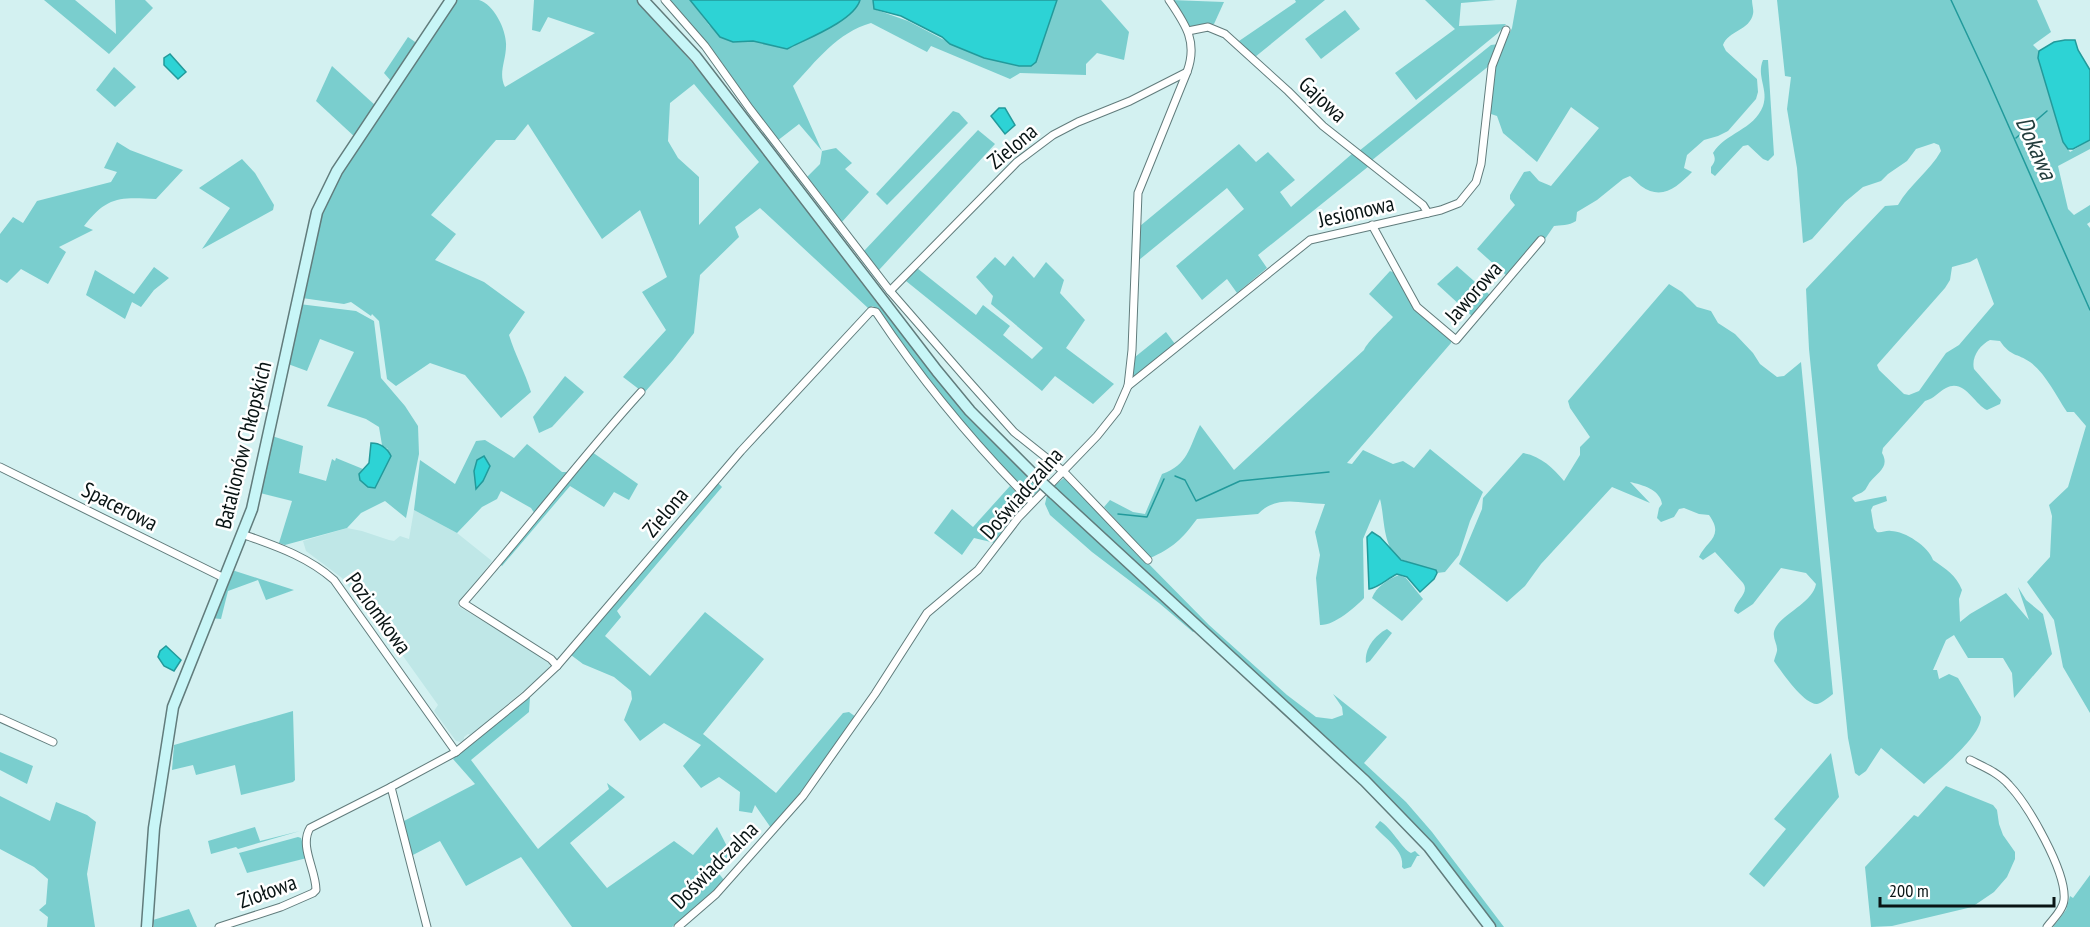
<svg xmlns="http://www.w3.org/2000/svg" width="2090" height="927" font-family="'PT Sans Narrow',sans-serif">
<rect width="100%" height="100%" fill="#d3f1f1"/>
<polygon fill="#bfe7e7" points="414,510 457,533 492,561 458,606 542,657 550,664 548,670 471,735 468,734 464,737 464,740 461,742 456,741 434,711 438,705 388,635 342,578 306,551 303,541 347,528 362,531 389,540 394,541 400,536 409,539"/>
<g fill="#7acece" fill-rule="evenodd">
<polygon points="44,0 75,0 116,34 115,0 145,0 153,8 109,54"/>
<path d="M455,0c7,0 17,0 24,0 15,4 28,31 27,46 0,15 -8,27 -1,41l90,-54 -47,-16 -8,15 -8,-2 2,-30h104l68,79 171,224 94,116 70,70 -10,8 -70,-75 -52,-64 -36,-52 -5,2 -108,-100 -25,19 4,10 -39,38 -6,58 -21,27 -29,33 -21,-16 43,-47 -24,-38 25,-15 -27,-67 -38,29 -74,-115 -13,16h-19l-65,75 25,19 -21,26 49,22 41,30 -16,23c6,20 16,37 22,57l-30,26 -36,-43 -35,-12 -34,23 -9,-7 -8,-58 -7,-7 -1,2 -20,-14 -7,2 -42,-6 21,-88 8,-19zM694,84l65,78 -60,63v-48l-21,-19 -10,-17 2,-38z"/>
<path d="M670,0h20l19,25 24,17 20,-1 34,8 73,-49h13l1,9 34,12 40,21 71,24h12l5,-4 21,-62h44l28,32 -5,28 -27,-7 -11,11v11l-66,-2 -10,6 -79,-33 -4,6 -56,-29c-33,9 -55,38 -78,63l29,65 14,-3 16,15 -7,6 24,23 -28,31 -19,-28 -16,-17 14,-14 2,-13 -23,-27 -22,17 -55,-78z"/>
<polygon points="1171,0 1224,2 1214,24 1192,28 1186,23"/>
<polygon points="1295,0 1325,0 1255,57 1239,41 1296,2"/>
<polygon points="1425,0 1496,0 1461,3 1459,26 1506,24 1498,33 1416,100 1395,73 1455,29"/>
<path d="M1517,0h235c0,5 2,10 1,14 -3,16 -25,17 -30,31l3,6 31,28 1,13 -2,7 -28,32 -10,5 -14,4 -17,15 -3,13 8,4c-15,15 -30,29 -51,14 -4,-3 -7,-7 -11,-10l-7,3 -26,21 -20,12 -1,9c-7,5 -16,4 -22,5l-9,13 -6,-2 -32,39 -30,-27 38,-44 -5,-6v-4l14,-23 6,-1 9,10 12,5 48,-58 -28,-21 -34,55 -34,-29 -6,-17 -9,-3 6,-47 18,-38z"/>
<path d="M1777,0h260l14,32 -18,13 6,6 -1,7 25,84 7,10 20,-12v9l-32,17 10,43 6,6 16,-10v17l-3,2 3,4v485l-27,-46 -9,-47 -27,-38 23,-25 2,-41 -3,-11 19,-18 18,-61 -12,-14h-7c-11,-16 -21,-38 -37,-50 -13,-9 -19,-5 -30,-21l-10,-1c-10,5 -19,17 -16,29l27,31 -1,4 -13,6c-13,-6 -23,-32 -41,-22 -9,5 -11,10 -21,13l-42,47 -1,5c8,14 -4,19 -12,29 -1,1 -4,7 -5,8 -4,4 -9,4 -13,8l3,4 31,-6 1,5 -14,5 -2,4 3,18 3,4c5,1 9,-2 14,-1 14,0 38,16 42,29 13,9 23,15 29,30l-3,9 1,23 10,-8 36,-21 23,27 -11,-33 8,13 17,14 9,40 -38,44 -2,-25 -9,-15h-35l-14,-23 -8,5 -13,30h4l2,9 10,-5 9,4 23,39c0,20 -42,53 -57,67l-43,-36 -15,23 -7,5 -4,-3 -7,-35 -39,-389 -3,-60 79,-83 13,-1c11,-20 32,-34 43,-54l-2,-6 -5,-2 -18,6 -9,12 -19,13 -7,7 -18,6 -18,15 -33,37 -9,4 -6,-75 -10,-59 4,-32 -6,-1zM1977,258l17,46 -35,41 -13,8 -27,38 -10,4 -5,-1 -25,-24 -2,-5 68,-77 5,-8 2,-13 18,-5z"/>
<polygon points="1345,10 1360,29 1321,59 1305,39"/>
<polygon points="408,37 418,44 391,81 384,73"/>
<polygon points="1499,44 1490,65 1371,161 1359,151 1491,45"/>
<path d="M1763,60h5l6,95 -6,6 -5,-2 -15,-14 -5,1 -28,30 -4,-3v-6c4,-5 5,-8 2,-14 12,-20 41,-23 50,-47 6,-16 -7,-30 0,-46z"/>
<polygon points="332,66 376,106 356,138 316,101"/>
<polygon points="114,67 136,87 115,107 96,90"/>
<polygon points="953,111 959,113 968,123 887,205 876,194"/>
<polygon points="978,130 995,144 879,270 864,251"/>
<path d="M117,142l13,8 53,20 -27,29c-36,-2 -49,-3 -72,27l9,4 -34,17 7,5 -18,32 -27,-15 -14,14 -7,-4v-45l13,-17 10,6 14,-22 74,-19 6,-10 -13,-4z"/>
<polygon points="1239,144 1256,162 1268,152 1295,180 1280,192 1291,207 1353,153 1369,166 1258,255 1267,268 1237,293 1227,279 1202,300 1176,266 1244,209 1227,188 1139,260 1140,226"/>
<polygon points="242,159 255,173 274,205 273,210 202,249 230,208 199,188"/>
<polygon points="1013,256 1034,278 1046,262 1064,280 1060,293 1085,320 1066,348 1114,384 1093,404 1055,376 1042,391 906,281 917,268 976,315 983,305 1010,326 1003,335 1032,359 1043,348 991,304 993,296 976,277 995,257 1005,266"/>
<polygon points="1457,266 1491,296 1473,317 1437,284"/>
<polygon points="154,267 169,278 154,290 141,307 132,302 125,319 86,295 95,270 134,294"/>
<path d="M1390,271l5,2 20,35 36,31v4l-104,120 5,1 11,-14 30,14 10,-3 11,7 16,-19 53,43 -13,29 -11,34 -14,17 -8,1 -1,-3c-11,-3 -22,-6 -33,-10 -21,-8 -18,-43 -23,-61l-17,40 1,59c-9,10 -31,28 -44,27l-4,-47 4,-23 -5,-23 10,-28c-24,0 -48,-10 -67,10l-61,5c-15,20 -24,29 -47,39l-46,-51 6,-7 23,12 12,2 17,-40c26,-9 27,-26 38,-49l34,45 130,-120c4,-9 21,-24 29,-33l-24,-23z"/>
<path d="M1669,284l13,8 15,15 14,4 7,12 17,11 18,19 7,11 17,13 7,-1 17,-14 32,332c-4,3 -11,9 -16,10 -13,1 -37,-34 -43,-43 1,-4 2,-6 3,-10 1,-7 -6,-14 -2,-22 5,-14 38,-26 41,-45l-10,-11 -25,-5 -28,36 -15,10 -4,-3c2,-11 16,-18 9,-28l-28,-31 -12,8 -4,-3c7,-16 26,-20 10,-42l-10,-1 -15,-6 -5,1 -5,8 -13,5 -4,-4 2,-10 3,-4c-2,-15 -20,-19 -32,-22l20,21 -38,-16 -71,77 -16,22 -18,16 -48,-38 23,-55 1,-11 40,-45c18,3 30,15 41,28l16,-26v-8l10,-10 -20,-29 -2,-7z"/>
<polygon points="299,304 356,311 374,321 381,378 405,406 418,426 419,454 406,518 385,501 361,513 347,528 285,545 279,543 292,501 260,493 272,436 303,446 299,473 326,481 332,459 335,461 336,458 363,469 359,474 388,449 382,445 379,427 366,419 327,406 354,352 320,339 307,371 288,364"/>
<polygon points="1166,332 1175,344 1132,379 1135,357"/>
<polygon points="565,376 584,392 552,427 539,433 533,417"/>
<polygon points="485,440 514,458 527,444 562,472 567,472 535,514 531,508 501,491 497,499 482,507 457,533 414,510 420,460 455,484 476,441"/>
<polygon points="592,452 638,484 629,500 614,492 604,507 570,486 502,566 500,564"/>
<polygon points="1064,478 1209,625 1287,695 1316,717 1332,719 1343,715 1342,707 1333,694 1387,737 1364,763 1406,802 1432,832 1504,927 1493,927 1424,836 1054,486"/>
<polygon points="718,483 722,487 617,611 621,617 605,636 650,676 705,612 764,659 703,734 776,793 843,713 849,712 856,717 802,793 771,828 755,805 752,813 739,811 740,792 719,777 701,788 683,766 701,745 664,723 640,741 624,720 632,699 631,691 614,677 583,664 571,655"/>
<polygon points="1010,486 1025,502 1010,519 995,543 974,538 962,555 934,533 952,509 973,527"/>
<polygon points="1047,495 1196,629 1193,632 1159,603 1092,552 1050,515 1045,504"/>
<polygon points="229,571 235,571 294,590 266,600 258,580 228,591 221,619 211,618"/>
<path d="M1399,575l7,3 17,21 -21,22 -30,-23c4,-11 16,-19 27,-23z"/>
<path d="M1387,629l5,4 -22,28 -4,2c-2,-14 9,-28 21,-34z"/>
<polygon points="530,697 529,712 471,760 538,849 609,789 607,783 625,797 570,843 607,888 674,841 693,855 717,827 731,854 716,870 724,880 697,907 672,927 572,927 521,857 466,886 440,841 411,856 402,822 475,784 453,759"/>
<polygon points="293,711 295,780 293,782 241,795 235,765 196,775 193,765 172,770 174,745"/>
<polygon points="0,752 33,766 27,784 0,770"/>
<polygon points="1831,753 1839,797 1764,887 1749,874 1786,829 1774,819"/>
<polygon points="1946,786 1993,805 1997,810 1999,824 2003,835 2015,852 2015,859 2007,877 1994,892 1972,907 1892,926 1871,927 1865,867 1914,815 1918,817"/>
<polygon points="0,796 50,821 56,802 87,815 96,822 87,874 95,927 47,927 48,917 39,910 46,904 48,879 34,867 0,849"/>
<path d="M1380,821c12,7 22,28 31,32l4,-2 5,5h-3l-6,11 -7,2 -2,-2c3,-16 -17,-29 -27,-40z"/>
<polygon points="255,827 260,841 300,831 238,849 236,847 211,854 208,841"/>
<polygon points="298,837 301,838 307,858 247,873 239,853"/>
<polygon points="2090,875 2090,927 2053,927 2066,910 2070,896 2073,898"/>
<polygon points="189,909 197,927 154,927 153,920"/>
</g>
<g fill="#2dd3d5" stroke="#229a9b" stroke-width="1.5">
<path d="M690,0h170c-6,21 -54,39 -73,49l-34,-8 -20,1 -13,-5z"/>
<polygon points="873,0 1057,0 1036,62 1031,66 1019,66 984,58 950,44 942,37 901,16 874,9"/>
<polygon points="2065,40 2075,40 2078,50 2090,70 2090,140 2073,149 2068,149 2063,142 2038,58 2039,51 2054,42"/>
<polygon points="170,54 186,72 178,79 164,65 164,58"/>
<polygon points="999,108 1005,108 1015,125 1005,134 991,116"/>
<path d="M371,443c10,0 16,5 20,13l-16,32 -7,-1 -8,-7 -1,-6 10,-11z"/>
<polygon points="484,456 490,466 483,481 476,489 474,471 477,460"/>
<path d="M1372,532l8,5 21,23 35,10 1,3 -3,6 -14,13 -13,-15 -10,-3c-9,4 -19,14 -28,15l-2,-52z"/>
<polygon points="166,646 181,660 174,671 164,666 158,657 160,651"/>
</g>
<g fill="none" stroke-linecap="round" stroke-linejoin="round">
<g stroke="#229a9b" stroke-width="1.5">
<polyline points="1951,0 1987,77 2090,310"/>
<polyline points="2016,138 2047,111"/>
<polyline points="1175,476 1185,480 1196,501 1240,481 1329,472"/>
<polyline points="1118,514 1147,517 1164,479"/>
</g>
<defs>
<g id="street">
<polyline points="665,0 705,46 750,109 890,291 964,376 1014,432 1063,471 1148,560"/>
<polyline points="1188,31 1208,27 1225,34 1288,91 1323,126 1423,205 1428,213"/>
<polyline points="1372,225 1417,307 1456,340 1541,240"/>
<polyline points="890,291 1017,162 1053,135 1078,122 1130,101 1187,72"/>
<polyline points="1128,386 1310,240 1441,210 1459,203 1476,182 1481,164 1492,66 1506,30"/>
<polyline points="0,467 224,578"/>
<path d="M242,534c33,12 65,22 92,46l122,172"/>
<path d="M557,666l-6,-7 -88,-56c61,-69 116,-143 178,-211"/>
<polyline points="0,718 53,742"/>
<path d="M1970,760c14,7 29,13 39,25 19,20 58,87 55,115 -1,10 -11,19 -17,27"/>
<path d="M219,927l62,-20 32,-14 3,-3c0,-20 -17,-44 -6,-62l81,-41"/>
<path d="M427,927l-36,-140 65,-35 69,-56 32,-30 184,-215 130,-140 5,1c46,69 98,132 156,190"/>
<path d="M678,927l38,-33 87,-98 72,-102 52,-81 51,-43 40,-52 79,-82 20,-25 11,-25 4,-36 6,-157 49,-121c11,-30 -1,-47 -18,-72"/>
</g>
<g id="secondary">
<polyline points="643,0 696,57 937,371 970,411 1041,482"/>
<polyline points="1053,493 1365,781 1429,847 1490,927"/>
<polyline points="147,927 154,828 173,707 252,509 317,212 337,171 451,0"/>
</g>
</defs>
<use href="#street" stroke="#617c7c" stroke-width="9"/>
<use href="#secondary" stroke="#617c7c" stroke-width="13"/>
<use href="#street" stroke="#fff" stroke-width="7"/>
<use href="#secondary" stroke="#c8f6f7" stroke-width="10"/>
<defs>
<polyline id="secondary-bridge" points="1041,482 1053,493"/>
</defs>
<use href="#secondary-bridge" stroke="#617c7c" stroke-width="13" stroke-linecap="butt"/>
<use href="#secondary-bridge" stroke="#c8f6f7" stroke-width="10"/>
</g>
<g text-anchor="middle" stroke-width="5" stroke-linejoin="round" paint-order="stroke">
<g font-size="22" fill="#091414" stroke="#fff">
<text transform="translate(1323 99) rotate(43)" y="8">Gajowa</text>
<text transform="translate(1012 146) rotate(-40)" y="8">Zielona</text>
<text transform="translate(1356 211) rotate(-13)" y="8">Jesionowa</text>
<text transform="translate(1473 292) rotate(-49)" y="8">Jaworowa</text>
<text transform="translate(243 445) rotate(-76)" y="8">Batalionów Chłopskich</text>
<text transform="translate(1021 493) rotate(-49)" y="8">Doświadczalna</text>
<text transform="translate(120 506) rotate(27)" y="8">Spacerowa</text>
<text transform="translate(665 512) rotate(-50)" y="8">Zielona</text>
<text transform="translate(379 613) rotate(54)" y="8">Poziomkowa</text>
<text transform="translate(714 865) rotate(-45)" y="8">Doświadczalna</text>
<text transform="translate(267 891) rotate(-20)" y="8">Ziołowa</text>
</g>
<g font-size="24" font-style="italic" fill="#233d3d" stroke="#fff">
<text transform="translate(2036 148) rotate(66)" y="8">Dokawa</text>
</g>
</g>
<path d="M1880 897v9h174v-9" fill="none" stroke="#091414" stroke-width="3"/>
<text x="1889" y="897" font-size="18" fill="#091414" stroke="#ffffff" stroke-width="4.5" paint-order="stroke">200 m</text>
</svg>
